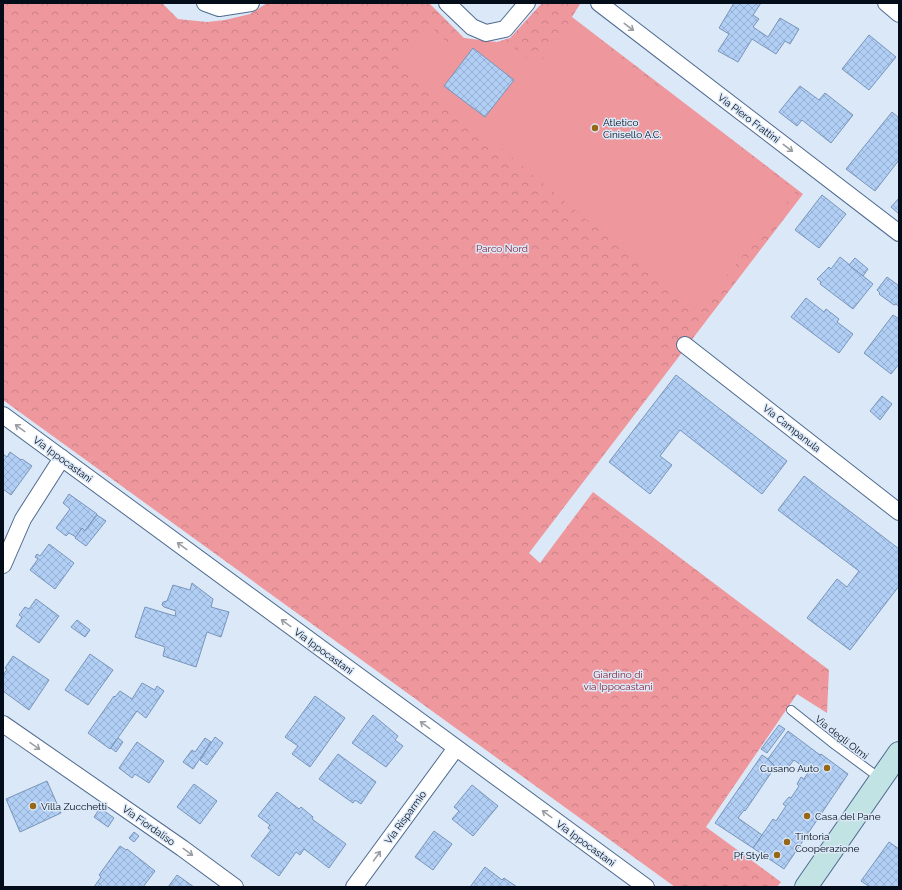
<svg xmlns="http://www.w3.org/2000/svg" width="902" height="890" font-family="Raleway,sans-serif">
<defs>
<pattern id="forest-crowns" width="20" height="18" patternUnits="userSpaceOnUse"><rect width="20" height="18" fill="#ee979d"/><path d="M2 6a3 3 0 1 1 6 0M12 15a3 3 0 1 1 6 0" fill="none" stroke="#ca8187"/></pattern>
<pattern id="building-cross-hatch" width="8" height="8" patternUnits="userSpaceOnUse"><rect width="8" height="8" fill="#b1cef5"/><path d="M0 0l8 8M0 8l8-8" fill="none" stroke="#97b0d1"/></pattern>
</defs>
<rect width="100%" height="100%" fill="#dbe8f8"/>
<polygon fill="url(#forest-crowns)" points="3,3 162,3 178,19 207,22 225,20 250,14 267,3 429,3 464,38 497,42 510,38 542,3 578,3 580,4 572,17 803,194 529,553 540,563 593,492 829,670 827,713 797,694 706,827 781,882 777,887 675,887 3,400"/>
<path fill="#ee979d" d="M573,22l223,169 -99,121 -299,-250 31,-37 24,23 12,-10c13,11 27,11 44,6l28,21z"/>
<g fill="url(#building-cross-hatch)" stroke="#7795bb">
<polygon points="734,3 761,3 753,15 759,19 753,27 768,37 780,18 799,29 790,44 785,41 776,54 752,39 738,62 718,51 729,34 719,28"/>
<polygon points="869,35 896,57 869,90 842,69"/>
<polygon points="473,48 514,80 485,117 444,86"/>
<polygon points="800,86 819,100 825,93 853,115 831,143 802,120 797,126 779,112"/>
<polygon points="892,112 899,118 899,160 875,191 846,169"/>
<polygon points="822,195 846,214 819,248 795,230"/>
<polygon points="899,198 899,214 891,207"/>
<polygon points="840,257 873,284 853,309 820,284 821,282 817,279 829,267 831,269"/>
<polygon points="855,258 868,269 863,276 849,265"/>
<polygon points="887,277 899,286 899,304 898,306 896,304 894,305 879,294 880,293 877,290"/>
<polygon points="806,298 824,312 826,309 839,319 837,322 853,334 839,353 791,317"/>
<polygon points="893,315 899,319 899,364 891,374 864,353"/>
<polygon points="676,375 787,461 762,494 680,430 660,456 672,465 650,494 609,462"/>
<polygon points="882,396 892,404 880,420 870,411"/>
<polygon points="10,452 21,460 22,459 32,466 11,495 3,489 3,454 7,457"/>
<polygon points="804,476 899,549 899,586 850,650 807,618 837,579 847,587 859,571 778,510"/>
<polygon points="69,494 97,514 85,531 82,528 76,537 69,533 66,536 56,528 70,509 63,503"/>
<polygon points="97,515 106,521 86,546 75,538 82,528 85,531"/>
<polygon points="49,544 74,563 55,589 30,570 38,559 35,557 37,554 40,556"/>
<polygon points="192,583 213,599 211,607 229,612 221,637 207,632 196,667 163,656 165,647 135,637 145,607 175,616 176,611 164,607 162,605 163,602 167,601 173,585 190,590"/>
<polygon points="36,599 59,616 39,643 16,626 22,617 19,615 25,607 29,609"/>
<polygon points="77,620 90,630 85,637 71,627"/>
<polygon points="90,654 113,670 88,705 65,690"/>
<polygon points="13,656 49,680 29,710 3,691 3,676 7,669 5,668"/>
<polygon points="142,683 155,690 157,686 164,691 146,718 137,711 110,749 88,733 114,696 115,697 120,691 132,699"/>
<polygon points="315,696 345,718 310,767 292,754 298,746 285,737"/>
<polygon points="373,715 398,736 395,740 403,746 386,767 352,743"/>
<polygon points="779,725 785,729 767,753 761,749"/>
<polygon points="788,731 820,755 821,754 848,774 784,869 753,848 773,819 776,821 786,806 783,804 789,797 791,798 799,786 797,784 801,777 804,779 809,771 794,760 785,771 780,768 779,770 768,759"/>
<polygon points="215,737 223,743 207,765 200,760"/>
<polygon points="118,738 123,742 116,752 111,748"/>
<polygon points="205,738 211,742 193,769 183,762 192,750 195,752"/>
<polygon points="137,742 164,761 149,783 135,774 132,778 119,768"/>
<polygon points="338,754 376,782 361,804 355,800 353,803 319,779"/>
<polygon points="762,755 768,759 775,767 745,811 744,810 738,818 762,835 753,848 715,823"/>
<polygon points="47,781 61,813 20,832 6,799"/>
<polygon points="194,784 217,801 200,824 177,807"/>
<polygon points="472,785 498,806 473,836 452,819 459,811 454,807"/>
<polygon points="277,792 299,809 301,807 313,817 312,819 346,844 329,868 304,849 300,855 296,852 279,876 251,856 271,830 268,828 270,825 258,816"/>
<polygon points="100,808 114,818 108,827 94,817"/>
<polygon points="434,831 452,844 433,870 415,857"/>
<polygon points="134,832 139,836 134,842 129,838"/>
<polygon points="889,842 899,849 899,887 870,887 861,881"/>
<polygon points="120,846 126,850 127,849 155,871 143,887 94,887 101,877 99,875"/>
<polygon points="485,867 502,880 504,878 517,887 470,887"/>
<polygon points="177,875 194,887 168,887"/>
</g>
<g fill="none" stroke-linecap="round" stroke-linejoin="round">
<defs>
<polyline id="lane" points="791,710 835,745 881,779"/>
<g id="street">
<polyline points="205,3 219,8 251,3"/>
<polyline points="447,3 472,27 486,33 505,29 527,3"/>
<polyline points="599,3 899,233"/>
<polyline points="886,3 899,14"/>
<polyline points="685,345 899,512"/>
<polyline points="3,415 646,887"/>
<polyline points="3,565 23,519 62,458"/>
<polyline points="3,724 182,848 235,887"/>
<polyline points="354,887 456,748"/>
</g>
<polyline id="secondary" points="806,887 899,753"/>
</defs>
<use href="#lane" stroke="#4f6b90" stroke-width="10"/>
<use href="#street" stroke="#4f6b90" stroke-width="18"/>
<use href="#secondary" stroke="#4f6b90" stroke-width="24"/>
<use href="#lane" stroke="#fff" stroke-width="8"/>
<use href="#street" stroke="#fff" stroke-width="16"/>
<use href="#secondary" stroke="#c2e3e3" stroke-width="22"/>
</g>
<defs><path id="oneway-shaft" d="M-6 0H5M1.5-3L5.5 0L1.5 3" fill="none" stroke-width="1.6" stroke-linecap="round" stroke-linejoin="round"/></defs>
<g stroke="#9a9ea3">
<use href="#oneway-shaft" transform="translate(629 27) rotate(37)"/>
<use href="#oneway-shaft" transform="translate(788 148) rotate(37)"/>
<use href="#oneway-shaft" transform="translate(20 428) rotate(-144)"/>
<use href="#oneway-shaft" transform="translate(182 546) rotate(-144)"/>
<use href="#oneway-shaft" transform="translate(286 623) rotate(-144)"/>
<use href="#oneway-shaft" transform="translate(425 725) rotate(-144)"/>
<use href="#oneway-shaft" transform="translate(35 746) rotate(35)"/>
<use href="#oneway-shaft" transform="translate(547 814) rotate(-144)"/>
<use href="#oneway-shaft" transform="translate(188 852) rotate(36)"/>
<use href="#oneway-shaft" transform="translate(377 856) rotate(-54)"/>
</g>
<g fill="#966716" stroke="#dbe8f8" stroke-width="1.5">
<circle cx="595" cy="128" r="4"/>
<circle cx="827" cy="768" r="4"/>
<circle cx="33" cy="806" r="4"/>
<circle cx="807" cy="816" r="4"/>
<circle cx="787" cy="842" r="4"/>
<circle cx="777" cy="855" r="4"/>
</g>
<g text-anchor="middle" stroke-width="3" stroke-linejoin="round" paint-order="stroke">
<g font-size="10" fill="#030c19" stroke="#dbe8f8">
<text transform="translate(749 118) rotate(37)" y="4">Via Piero Frattini</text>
<text transform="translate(792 428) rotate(38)" y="4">Via Campanula</text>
<text transform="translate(63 459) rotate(36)" y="4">Via Ippocastani</text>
<text transform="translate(324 651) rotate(36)" y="4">Via Ippocastani</text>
<text transform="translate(842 737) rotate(38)" y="4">Via degli Olmi</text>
<text transform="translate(405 817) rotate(-54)" y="4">Via Risparmio</text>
<text transform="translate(149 825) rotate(35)" y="4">Via Fiordaliso</text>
<text transform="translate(586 843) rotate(36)" y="4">Via Ippocastani</text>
</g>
<g font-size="10" fill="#030c19" stroke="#dbe8f8" text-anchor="start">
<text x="603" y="126">Atletico<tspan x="603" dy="12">Cinisello A.C.</tspan></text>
<text x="819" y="772" text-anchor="end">Cusano Auto</text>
<text x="41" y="810">Villa Zucchetti</text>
<text x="815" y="820">Casa del Pane</text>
<text x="795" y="840">Tintoria<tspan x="795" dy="12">Cooperazione</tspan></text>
<text x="769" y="859" text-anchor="end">Pf Style</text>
</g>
<g font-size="10" fill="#872234" stroke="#dbe8f8">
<text x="502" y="252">Parco Nord</text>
<text x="618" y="678">Giardino di<tspan x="618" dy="12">via Ippocastani</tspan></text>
</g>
</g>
<rect width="902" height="890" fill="none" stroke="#030c19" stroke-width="8"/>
</svg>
